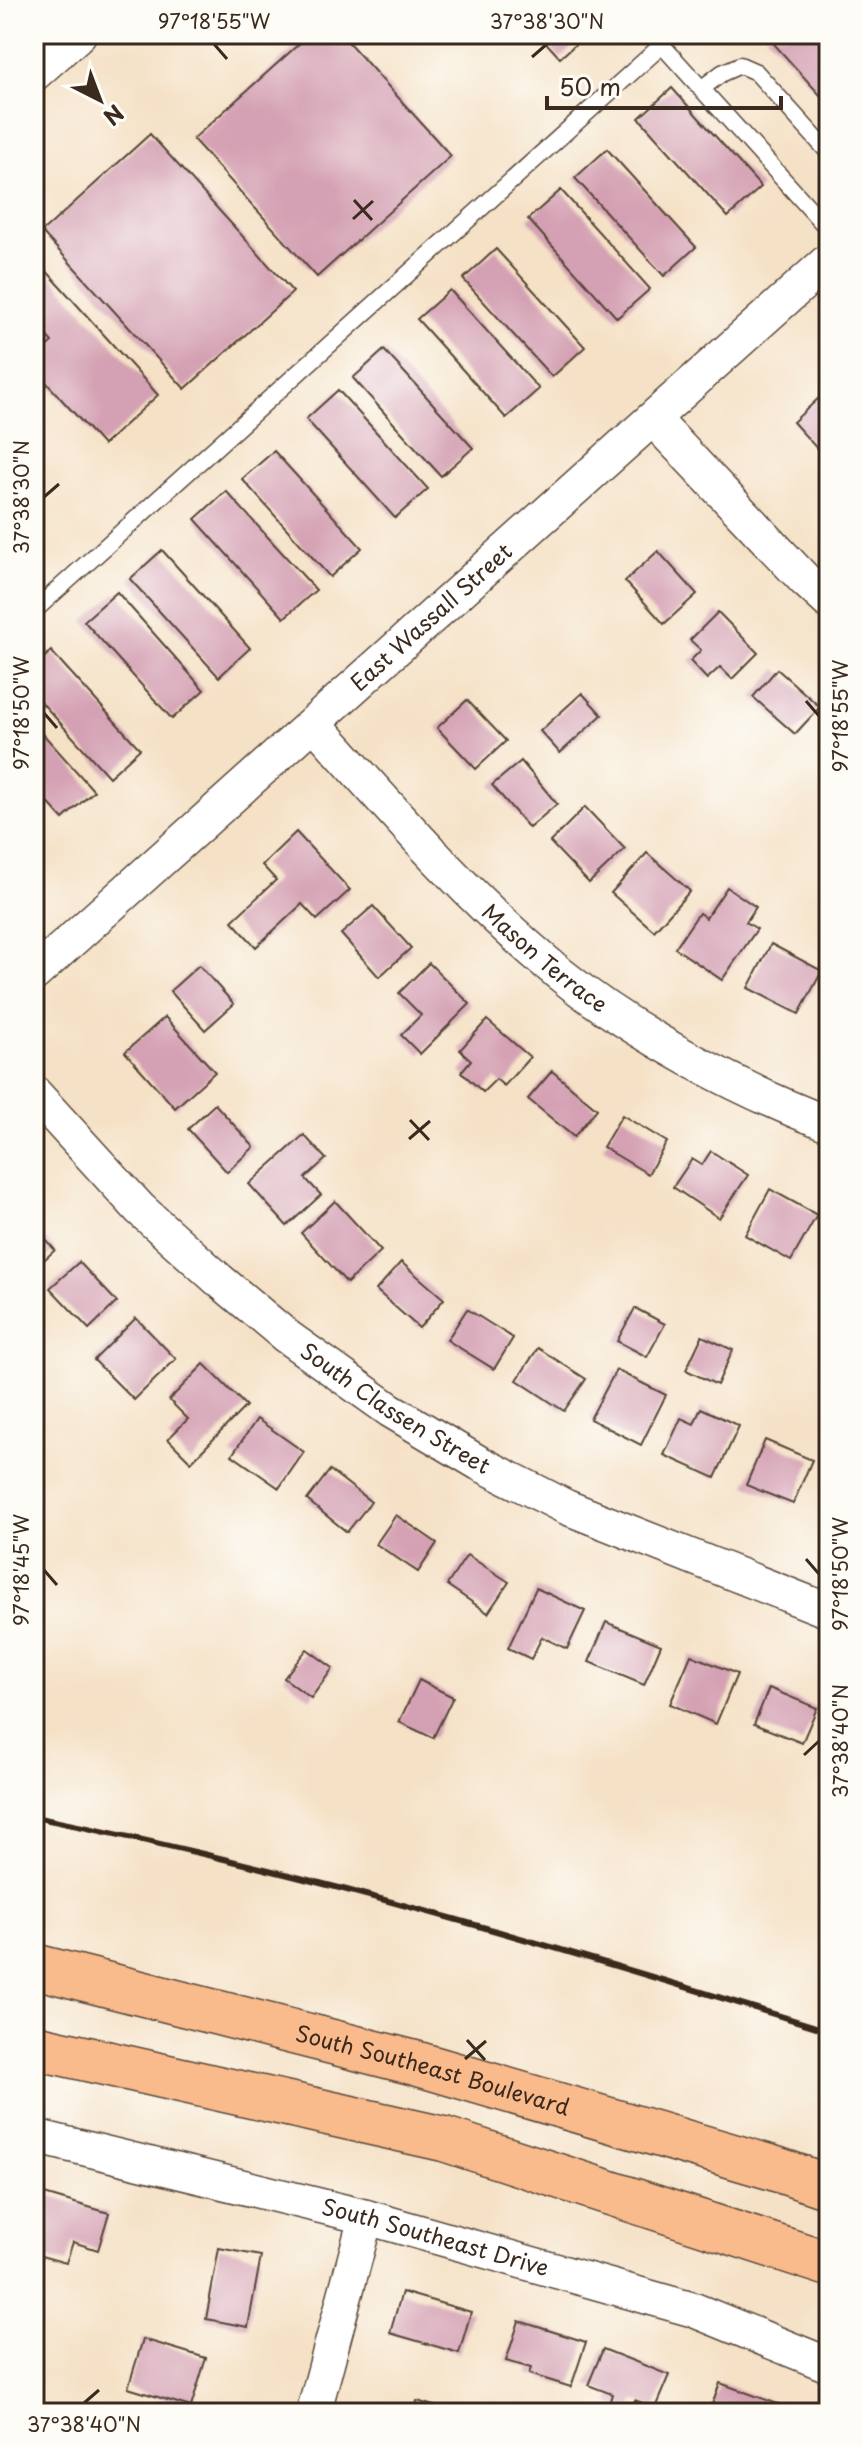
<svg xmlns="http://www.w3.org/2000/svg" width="863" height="2447" font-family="'Playpen Sans',sans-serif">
<rect width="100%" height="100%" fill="#fdfcf7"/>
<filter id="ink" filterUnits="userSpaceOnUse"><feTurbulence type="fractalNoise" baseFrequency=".0125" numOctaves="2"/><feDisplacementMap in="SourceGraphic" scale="16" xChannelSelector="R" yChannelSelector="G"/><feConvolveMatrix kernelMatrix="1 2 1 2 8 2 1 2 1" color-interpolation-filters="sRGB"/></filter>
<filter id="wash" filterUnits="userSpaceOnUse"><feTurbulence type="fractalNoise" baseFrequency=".006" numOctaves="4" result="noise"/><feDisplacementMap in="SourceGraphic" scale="32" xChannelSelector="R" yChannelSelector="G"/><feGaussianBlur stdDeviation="1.8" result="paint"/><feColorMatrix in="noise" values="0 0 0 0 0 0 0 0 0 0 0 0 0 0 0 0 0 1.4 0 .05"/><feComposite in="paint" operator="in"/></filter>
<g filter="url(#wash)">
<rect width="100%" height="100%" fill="#f5e1c6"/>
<g id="blocks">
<g fill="#d4a0b3">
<polygon points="310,34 341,34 451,156 317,277 193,139"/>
<polygon points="538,34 587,34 560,58"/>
<polygon points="765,34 829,34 829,105"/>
<polygon points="672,88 761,187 728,217 639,118"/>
<polygon points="150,134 293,292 185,389 42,232"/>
<polygon points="607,149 696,247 664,276 575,178"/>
<polygon points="561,190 650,289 617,318 528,219"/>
<polygon points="496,249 585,347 552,377 463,279"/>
<polygon points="34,257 158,395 103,445 34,369 34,358 52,342 34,322"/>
<polygon points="450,290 539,389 506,418 417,319"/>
<polygon points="384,350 473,448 441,476 353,378"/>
<polygon points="338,390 428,489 395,518 306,419"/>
<polygon points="820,397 829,407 829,462 793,422"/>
<polygon points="274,451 362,548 330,577 242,479"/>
<polygon points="226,491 316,590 284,618 195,519"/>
<polygon points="162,550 250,648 219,677 130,579"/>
<polygon points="658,551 697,594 664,624 625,581"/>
<polygon points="117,592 204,690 172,719 84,621"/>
<polygon points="718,612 758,653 732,679 720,667 707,679 690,661 701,650 690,640"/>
<polygon points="51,651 140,749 109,777 34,694 34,667"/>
<polygon points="777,669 820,707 795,734 753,697"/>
<polygon points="582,693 602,715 560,753 540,731"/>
<polygon points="467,700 506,741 476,769 437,728"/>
<polygon points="34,724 94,791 63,819 34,787"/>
<polygon points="521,761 557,804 529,828 492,785"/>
<polygon points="585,807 625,849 589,883 550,842"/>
<polygon points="296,832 350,890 317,920 302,904 256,947 232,921 276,880 262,865"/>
<polygon points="647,853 690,891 654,931 611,893"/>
<polygon points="727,887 756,907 746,922 757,929 722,980 675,948 699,913 706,918"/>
<polygon points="373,906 411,948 379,977 341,934"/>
<polygon points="771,944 822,971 799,1014 748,988"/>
<polygon points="429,963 470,1004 420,1054 401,1035 421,1015 399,993"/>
<polygon points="199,965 234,1004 205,1030 170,991"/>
<polygon points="165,1017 215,1072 175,1108 125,1052"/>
<polygon points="487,1020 530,1057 504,1086 496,1079 483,1092 461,1072 471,1060 460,1050"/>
<polygon points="552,1071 597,1109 574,1137 528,1099"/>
<polygon points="215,1104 254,1147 227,1172 188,1129"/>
<polygon points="622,1115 667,1142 648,1174 603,1147"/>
<polygon points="304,1135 326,1159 305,1178 321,1195 287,1226 249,1184"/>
<polygon points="711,1151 748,1175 719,1218 673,1187 692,1159 702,1165"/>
<polygon points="770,1189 817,1215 791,1261 745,1235"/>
<polygon points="335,1201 381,1251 347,1283 301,1233"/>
<polygon points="34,1227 55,1250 34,1269"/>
<polygon points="79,1262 117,1302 89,1329 50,1288"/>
<polygon points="401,1262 444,1299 419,1328 376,1290"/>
<polygon points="635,1308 665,1324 647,1357 617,1341"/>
<polygon points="467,1309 513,1338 494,1369 447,1340"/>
<polygon points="136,1318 176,1359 134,1400 94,1360"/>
<polygon points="702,1336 733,1350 717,1385 686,1370"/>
<polygon points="538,1348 586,1379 564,1411 517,1380"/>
<polygon points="204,1364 246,1406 191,1462 168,1439 188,1419 169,1400"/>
<polygon points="616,1370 666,1395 641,1445 590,1419"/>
<polygon points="701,1408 739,1426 715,1478 664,1455 681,1418 694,1424"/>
<polygon points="257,1419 304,1452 279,1488 232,1455"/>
<polygon points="765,1440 812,1460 793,1504 746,1485"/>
<polygon points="330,1470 371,1502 347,1532 307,1500"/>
<polygon points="396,1515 437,1543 418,1572 376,1544"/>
<polygon points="467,1555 509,1582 488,1613 447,1585"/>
<polygon points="536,1588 585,1611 567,1649 542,1637 531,1659 508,1648"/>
<polygon points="606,1622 661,1645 644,1685 589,1662"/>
<polygon points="307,1649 333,1668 311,1698 284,1678"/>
<polygon points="691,1655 737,1674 716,1724 670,1704"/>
<polygon points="419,1680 453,1697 433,1738 399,1722"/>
<polygon points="769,1688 817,1708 802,1743 754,1724"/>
<polygon points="34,2191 109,2213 98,2250 73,2242 66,2263 34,2254"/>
<polygon points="219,2248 261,2256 248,2327 206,2319"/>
<polygon points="402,2292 471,2312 459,2353 390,2333"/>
<polygon points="519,2321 586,2342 571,2387 529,2374 531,2368 506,2361"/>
<polygon points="143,2339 206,2358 191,2407 128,2388"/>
<polygon points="603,2349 669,2375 655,2408 635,2400 630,2412 609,2404 612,2394 588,2385"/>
<polygon points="720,2383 789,2408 787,2413 709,2413"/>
<polygon points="417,2401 454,2412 453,2413 413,2413"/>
</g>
</g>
</g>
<g filter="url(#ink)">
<use href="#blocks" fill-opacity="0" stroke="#574537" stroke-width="2"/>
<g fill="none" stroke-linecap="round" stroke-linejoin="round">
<defs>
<g id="service">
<polyline points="652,34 829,230"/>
<polyline points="701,89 722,73 740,65 756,72 829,153"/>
<polyline points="34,611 662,45"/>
</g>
<g id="minor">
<polyline points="34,74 79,34"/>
<polyline points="653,419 805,580 829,602"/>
<path id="s1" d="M314,723c78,87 155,177 246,251 74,60 180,116 269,150"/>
<path id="s2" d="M34,974l795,-714"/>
<path id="s3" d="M34,1093l106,116 79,71 67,56 104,74 89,53 87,44 263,104"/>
<path id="s4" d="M34,2136l332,81 328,93 135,55"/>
<polyline points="314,2411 366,2217"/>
</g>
<g id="primary">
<path id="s5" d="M34,1966l381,97 358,105 56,19"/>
<polyline points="34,2047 444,2139 829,2264"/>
</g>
</defs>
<use href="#service" stroke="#574537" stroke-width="19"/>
<use href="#minor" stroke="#574537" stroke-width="37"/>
<use href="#primary" stroke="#574537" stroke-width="47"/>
<use href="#service" stroke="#fff" stroke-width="16"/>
<use href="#minor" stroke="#fff" stroke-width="34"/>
<use href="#primary" stroke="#fabb8c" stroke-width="44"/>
<path stroke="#3b2a1e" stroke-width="6" d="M34,1817c271,54 531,132 795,214"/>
</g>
</g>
<path fill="none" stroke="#3b2a1e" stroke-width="3" d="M214,44l13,15M532,57l15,-13M354,200l18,20M353,219l20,-18M44,497l15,-13M806,701l13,15M44,713l13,15M410,1120l19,20M409,1139l21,-18M806,1559l13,15M44,1570l13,15M804,1755l15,-14M467,2040l18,20M465,2059l21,-18M84,2403l15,-13"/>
<g text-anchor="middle" stroke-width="6" stroke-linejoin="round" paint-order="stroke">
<g font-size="22" fill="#3b2a1e" stroke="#fdfcf7">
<text dy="8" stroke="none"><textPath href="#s2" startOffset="534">East Wassall Street</textPath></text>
<text dy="8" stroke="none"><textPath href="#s1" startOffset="330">Mason Terrace</textPath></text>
<text dy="8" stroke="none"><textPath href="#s3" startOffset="482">South Classen Street</textPath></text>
<text dy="8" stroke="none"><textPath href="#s5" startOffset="412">South Southeast Boulevard</textPath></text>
<text dy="8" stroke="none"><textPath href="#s4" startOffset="414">South Southeast Drive</textPath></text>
</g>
</g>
<rect width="863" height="2447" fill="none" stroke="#fdfcf7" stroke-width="88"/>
<g transform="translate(100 100) rotate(138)" stroke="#fdfcf7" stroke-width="6" paint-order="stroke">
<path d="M0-6L14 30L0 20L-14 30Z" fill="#3b2a1e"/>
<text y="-12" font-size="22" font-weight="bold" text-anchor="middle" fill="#3b2a1e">N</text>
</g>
<path d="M547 96v12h234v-12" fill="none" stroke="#3b2a1e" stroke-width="4"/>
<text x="559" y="96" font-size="24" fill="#3b2a1e" stroke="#fdfcf7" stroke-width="6" paint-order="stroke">50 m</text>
<rect x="44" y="44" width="775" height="2359" fill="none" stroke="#3b2a1e" stroke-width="3"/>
<g font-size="20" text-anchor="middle" fill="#3b2a1e">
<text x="214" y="29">97°18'55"W</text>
<text x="547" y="29">37°38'30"N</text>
<text transform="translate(22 497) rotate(-90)" y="7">37°38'30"N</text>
<text transform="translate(22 713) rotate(-90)" y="7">97°18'50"W</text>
<text transform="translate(841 716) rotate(-90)" y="7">97°18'55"W</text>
<text transform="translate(22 1570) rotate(-90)" y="7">97°18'45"W</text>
<text transform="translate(841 1574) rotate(-90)" y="7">97°18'50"W</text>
<text transform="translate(841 1741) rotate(-90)" y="7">37°38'40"N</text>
<text x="84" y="2432">37°38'40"N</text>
</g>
</svg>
